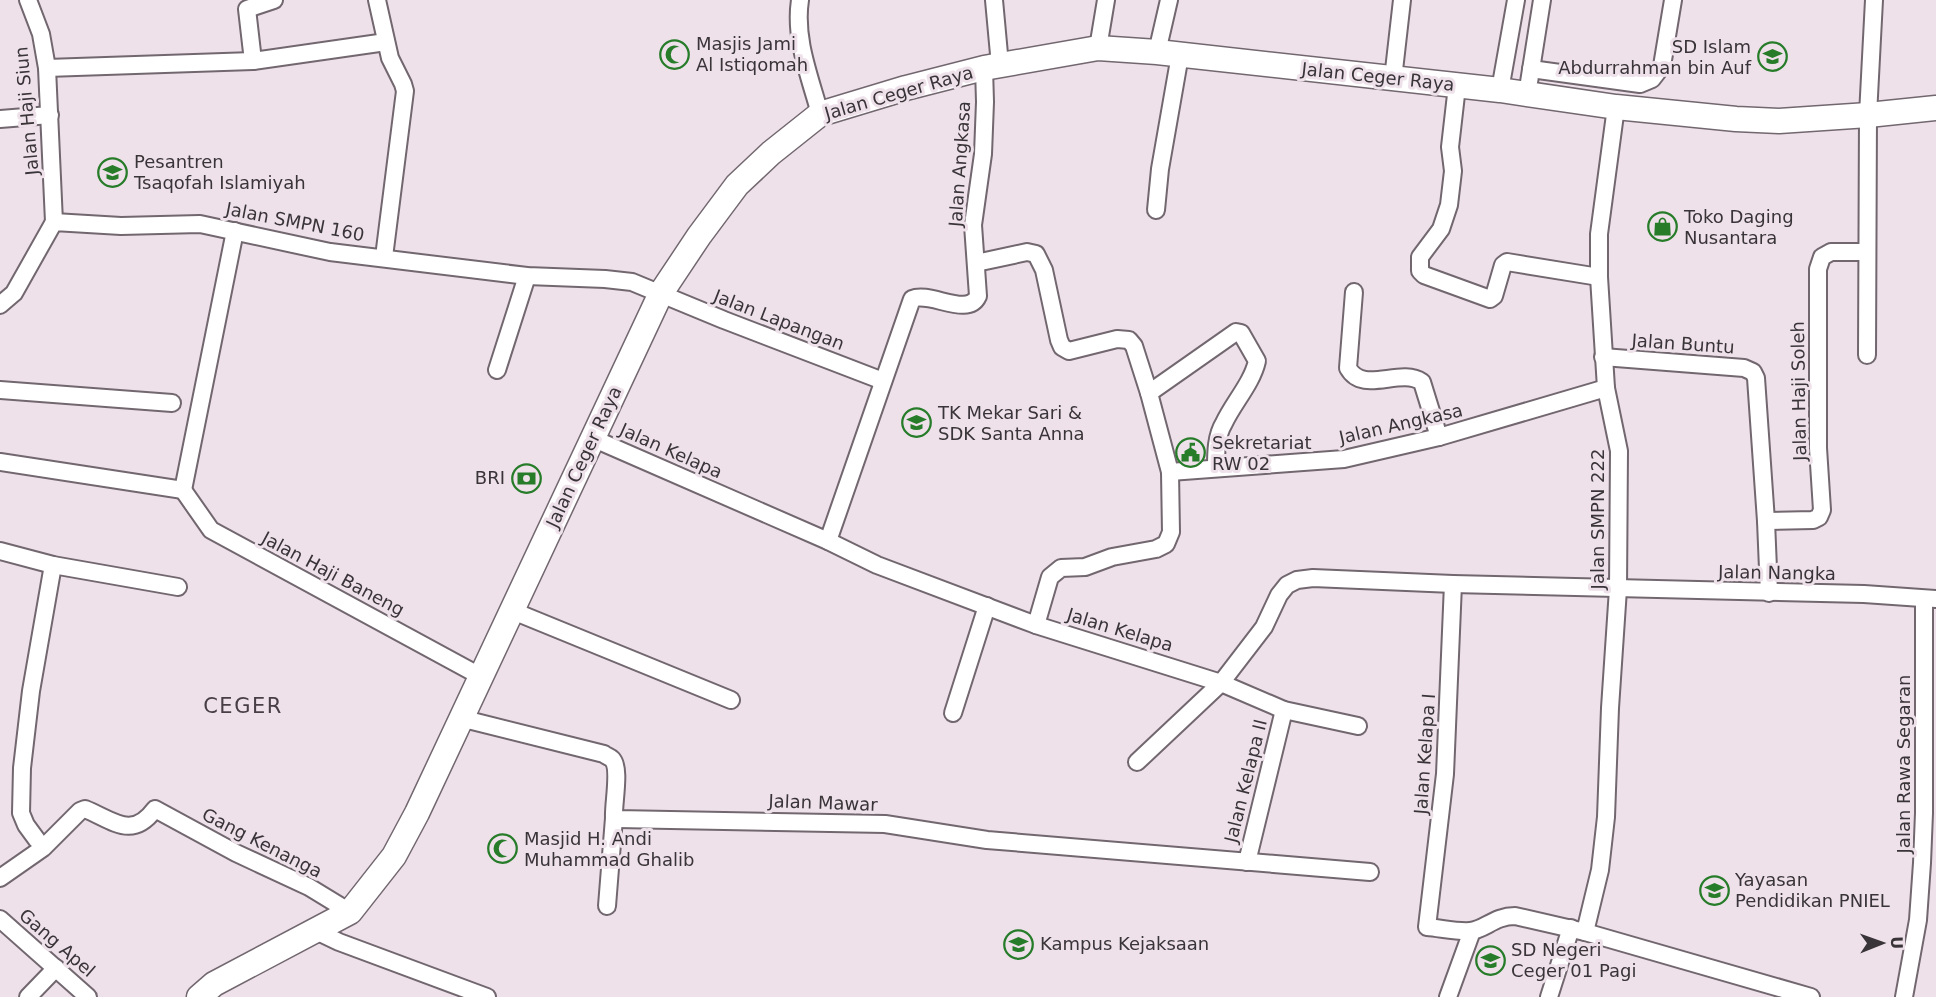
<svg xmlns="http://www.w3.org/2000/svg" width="1936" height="997" font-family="'DejaVu Sans',sans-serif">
<rect width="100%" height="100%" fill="#eee1ea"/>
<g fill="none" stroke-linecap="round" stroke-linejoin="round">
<defs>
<g id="street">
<polyline points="28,0 41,34 47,68 54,222"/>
<polyline points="274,0 247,9 253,61 386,42"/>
<polyline points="377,0 390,58 403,84 405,91 384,257"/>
<path d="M800,0c-6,39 10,77 20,114"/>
<polyline points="994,0 1000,65"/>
<polyline points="1098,48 1106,0"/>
<polyline points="1157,52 1169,0"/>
<polyline points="47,68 253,61"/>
<polyline points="1531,69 1640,84 1652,79 1662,66 1673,0"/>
<polyline points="1393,79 1402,0"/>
<polyline points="1457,86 1450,147 1453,171 1449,205 1441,229 1420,257 1420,271 1424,275 1490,299 1494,296 1503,265 1507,262 1599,277"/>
<polyline points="1500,90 1516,0"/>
<polyline points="1527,95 1542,0"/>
<polyline points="0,119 50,115"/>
<polyline points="1156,210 1160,169 1180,55"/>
<polyline points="976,263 1027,252 1036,254 1044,270 1059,340 1062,347 1069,351 1117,339 1129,340 1134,346 1149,393 1170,472 1344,459 1439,437 1606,388"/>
<path d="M1354,292l-6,76c15,27 52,-1 74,14l17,55"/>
<polyline points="0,305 14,293 54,222 121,226 200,224 330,252 527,276 605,279 632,282 724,320 883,381"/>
<polyline points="1867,355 1868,115 1874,0"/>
<polyline points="1603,357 1744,368 1753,372 1756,378 1766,521 1769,593"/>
<polyline points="497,370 527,276"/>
<polyline points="0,390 172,403"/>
<path d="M1149,393l87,-61 5,1 16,28c-5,22 -23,41 -33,62 -8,13 -8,30 -8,45"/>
<polyline points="592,438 828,541 877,565 1036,625 1221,683 1264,627 1279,595 1287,585 1297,580 1313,578 1453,584 1864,594 1936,599"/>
<polyline points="0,462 183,490"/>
<polyline points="183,490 211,530 480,676"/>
<polyline points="183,490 235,231"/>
<polyline points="1766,521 1813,520 1819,517 1822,510 1818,448 1818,269 1822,257 1831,252 1866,252"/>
<path d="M828,541l84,-242c18,-8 56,19 66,-3l-5,-71 10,-71 2,-52 -1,-34"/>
<polyline points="0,551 53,565 178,587"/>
<path d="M1453,584l-8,190 -18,153c13,1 30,5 43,4 15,-1 24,-15 45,-15l70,16 226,65"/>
<polyline points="513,611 731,700"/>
<polyline points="1036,625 1050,577 1061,568 1085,567 1112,557 1156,549 1166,544 1171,532 1170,472"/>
<polyline points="953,713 987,606"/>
<path d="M460,718l144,36c2,2 6,3 8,5 9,9 1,45 2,59l3,1 268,5 102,16 383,32"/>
<polyline points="1137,762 1221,683 1284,710 1358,726"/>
<polyline points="37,840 26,825 21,813 22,768 31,691 53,565"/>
<polyline points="1247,862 1284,710"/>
<path d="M0,878l43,-30 37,-37 5,-2c29,12 47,31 70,0l81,44 73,34 41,25"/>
<polyline points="607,906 614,818"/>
<polyline points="0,919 88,997"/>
<polyline points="316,931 339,942 487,997"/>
<polyline points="1585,932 1600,870 1606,817 1610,708 1618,589 1619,451 1606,388 1599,277 1599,234 1616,107"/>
<polyline points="28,997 56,968"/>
<polyline points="1448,997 1472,931"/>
<polyline points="1549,997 1571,928"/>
<polyline points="1904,997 1918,920 1922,863 1924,813 1924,599"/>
</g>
<polyline id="secondary" points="199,997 214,984 350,912 394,856 417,813 661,293 699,236 737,185 771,153 820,114 906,88 984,68 1098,48 1157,52 1500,90 1616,107 1736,119 1779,121 1868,115 1936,108"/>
</defs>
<use href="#street" stroke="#72676f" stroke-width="20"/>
<use href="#secondary" stroke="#72676f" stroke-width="27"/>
<use href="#street" stroke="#fff" stroke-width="16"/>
<use href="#secondary" stroke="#fff" stroke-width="24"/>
</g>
<defs>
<symbol id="mosque-ring" viewBox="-11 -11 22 22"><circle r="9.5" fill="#eee1ea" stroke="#267c29" stroke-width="1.5"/><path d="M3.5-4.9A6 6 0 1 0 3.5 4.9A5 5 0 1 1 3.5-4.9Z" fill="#267c29"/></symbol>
<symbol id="school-ring" viewBox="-11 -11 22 22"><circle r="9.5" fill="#eee1ea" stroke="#267c29" stroke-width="1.5"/><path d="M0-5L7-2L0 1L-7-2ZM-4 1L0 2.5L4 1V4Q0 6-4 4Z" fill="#267c29"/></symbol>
<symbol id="shop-ring" viewBox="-11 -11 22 22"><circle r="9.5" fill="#eee1ea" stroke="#267c29" stroke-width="1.5"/><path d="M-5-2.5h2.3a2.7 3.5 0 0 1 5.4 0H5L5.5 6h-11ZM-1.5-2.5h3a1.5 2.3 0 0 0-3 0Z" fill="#267c29"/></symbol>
<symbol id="civic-ring" viewBox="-11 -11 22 22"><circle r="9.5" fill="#eee1ea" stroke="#267c29" stroke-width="1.5"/><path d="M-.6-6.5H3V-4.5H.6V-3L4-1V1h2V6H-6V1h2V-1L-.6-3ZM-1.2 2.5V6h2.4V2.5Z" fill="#267c29"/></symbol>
<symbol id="bank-ring" viewBox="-11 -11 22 22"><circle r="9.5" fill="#eee1ea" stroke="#267c29" stroke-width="1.5"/><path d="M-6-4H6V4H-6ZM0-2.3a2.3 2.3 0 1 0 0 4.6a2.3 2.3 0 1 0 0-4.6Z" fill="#267c29"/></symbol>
<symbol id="university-ring" viewBox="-11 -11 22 22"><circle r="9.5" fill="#eee1ea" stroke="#267c29" stroke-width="1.5"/><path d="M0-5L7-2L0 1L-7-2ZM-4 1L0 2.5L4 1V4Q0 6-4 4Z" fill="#267c29"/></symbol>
</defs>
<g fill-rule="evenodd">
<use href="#mosque-ring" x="658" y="38" width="33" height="33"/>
<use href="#school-ring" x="1756" y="40" width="33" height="33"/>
<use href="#school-ring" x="96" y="156" width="33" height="33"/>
<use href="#shop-ring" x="1646" y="210" width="33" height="33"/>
<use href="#school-ring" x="900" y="406" width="33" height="33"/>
<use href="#civic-ring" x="1174" y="436" width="33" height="33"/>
<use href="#bank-ring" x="510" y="462" width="33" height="33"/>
<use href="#mosque-ring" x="486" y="832" width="33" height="33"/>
<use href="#school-ring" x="1698" y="874" width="33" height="33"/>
<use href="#university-ring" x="1002" y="928" width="33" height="33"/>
<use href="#school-ring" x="1474" y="944" width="33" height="33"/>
</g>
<g text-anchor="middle" stroke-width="6" stroke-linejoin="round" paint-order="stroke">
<g font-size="18" fill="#393438" stroke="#eee1ea" text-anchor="start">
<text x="696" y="50">Masjis Jami<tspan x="696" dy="21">Al Istiqomah</tspan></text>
<text x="1751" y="53" text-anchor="end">SD Islam<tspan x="1751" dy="21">Abdurrahman bin Auf</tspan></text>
<text x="134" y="168">Pesantren<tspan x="134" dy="21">Tsaqofah Islamiyah</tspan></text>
<text x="1684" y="223">Toko Daging<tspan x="1684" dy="21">Nusantara</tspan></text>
<text x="938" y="419">TK Mekar Sari &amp;<tspan x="938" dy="21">SDK Santa Anna</tspan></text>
<text x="1212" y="449">Sekretariat<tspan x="1212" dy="21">RW 02</tspan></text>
<text x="505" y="484" text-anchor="end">BRI</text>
<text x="524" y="845">Masjid H. Andi<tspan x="524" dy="21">Muhammad Ghalib</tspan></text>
<text x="1735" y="886">Yayasan<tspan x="1735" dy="21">Pendidikan PNIEL</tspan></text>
<text x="1040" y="950">Kampus Kejaksaan</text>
<text x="1511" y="956">SD Negeri<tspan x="1511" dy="21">Ceger 01 Pagi</tspan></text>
</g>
<g font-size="18" fill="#393438" stroke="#eee1ea">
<text transform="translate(1378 77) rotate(6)" y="6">Jalan Ceger Raya</text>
<text transform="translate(899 93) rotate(-16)" y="6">Jalan Ceger Raya</text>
<text transform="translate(27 111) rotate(-95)" y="6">Jalan Haji Siun</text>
<text transform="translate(960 164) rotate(-86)" y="6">Jalan Angkasa</text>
<text transform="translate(295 222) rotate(11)" y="6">Jalan SMPN 160</text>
<text transform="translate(779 320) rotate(21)" y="6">Jalan Lapangan</text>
<text transform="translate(1683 344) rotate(4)" y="6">Jalan Buntu</text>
<text transform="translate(1799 391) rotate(-91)" y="6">Jalan Haji Soleh</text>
<text transform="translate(1401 424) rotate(-13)" y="6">Jalan Angkasa</text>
<text transform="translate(671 451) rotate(24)" y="6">Jalan Kelapa</text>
<text transform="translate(584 457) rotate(-65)" y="6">Jalan Ceger Raya</text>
<text transform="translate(1598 519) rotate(-90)" y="6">Jalan SMPN 222</text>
<text transform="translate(1777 573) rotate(1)" y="6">Jalan Nangka</text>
<text transform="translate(333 574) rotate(28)" y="6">Jalan Haji Baneng</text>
<text transform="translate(1120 630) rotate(17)" y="6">Jalan Kelapa</text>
<text transform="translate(1425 754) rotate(-86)" y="6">Jalan Kelapa I</text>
<text transform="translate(1904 764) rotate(-90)" y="6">Jalan Rawa Segaran</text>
<text transform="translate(1246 781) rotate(-76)" y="6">Jalan Kelapa II</text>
<text transform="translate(823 803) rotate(2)" y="6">Jalan Mawar</text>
<text transform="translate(262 843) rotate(27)" y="6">Gang Kenanga</text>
<text transform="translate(57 943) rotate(41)" y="6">Gang Apel</text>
</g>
<g font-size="21" letter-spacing="1.5" fill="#483e45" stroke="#eee1ea">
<text x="243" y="713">CEGER</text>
</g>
</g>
<g transform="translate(1882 943) rotate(89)" stroke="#eee1ea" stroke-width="4.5" paint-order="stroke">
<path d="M0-4.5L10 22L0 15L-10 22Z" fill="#393438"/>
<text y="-9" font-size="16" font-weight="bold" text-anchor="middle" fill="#393438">U</text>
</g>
</svg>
